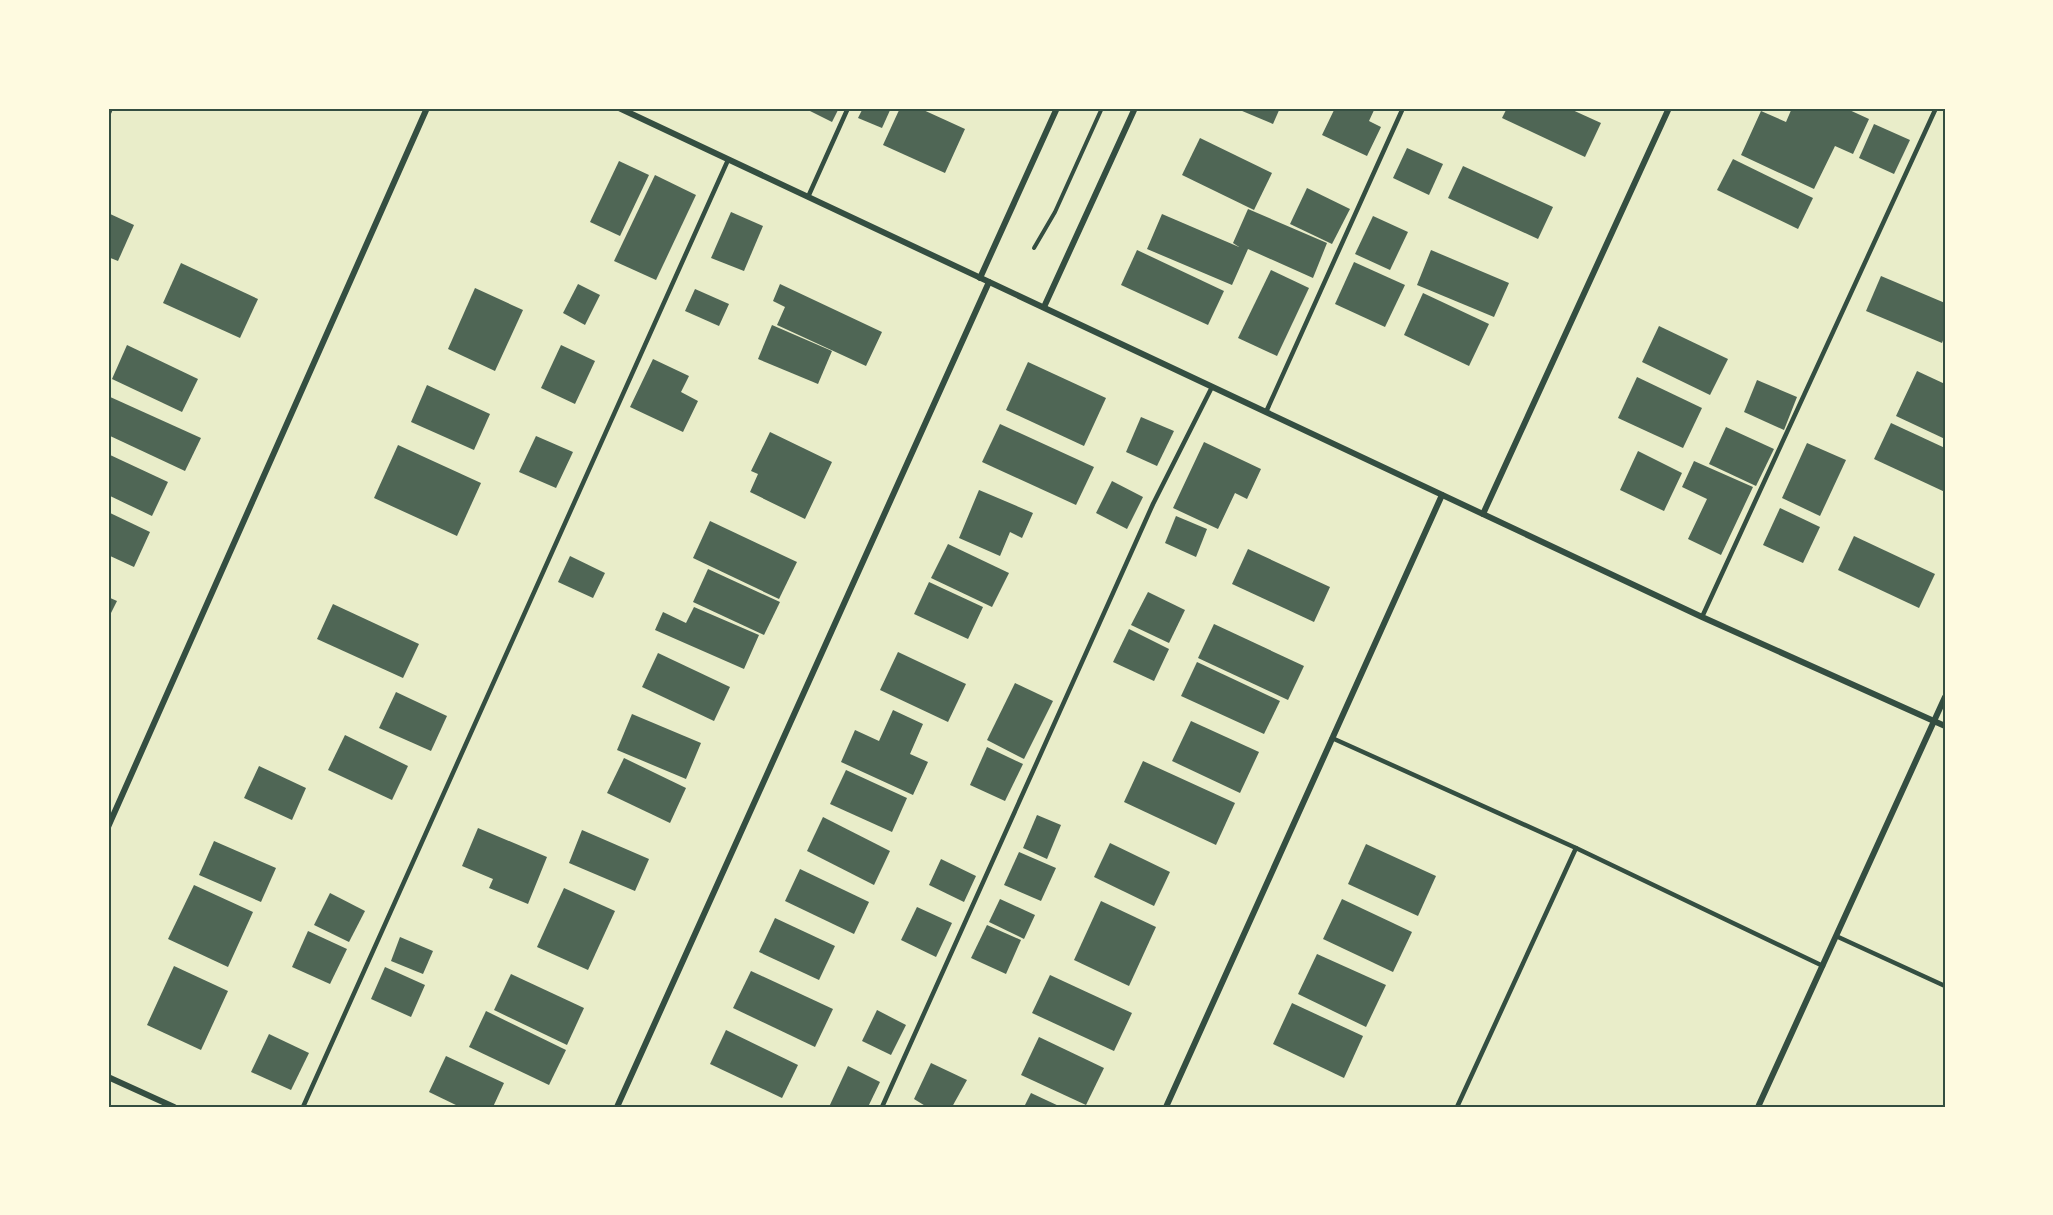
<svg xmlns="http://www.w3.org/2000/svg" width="2053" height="1215" font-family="'PT Sans Narrow',sans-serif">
<rect width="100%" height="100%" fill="#e9edc9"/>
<g fill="#4f6655">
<polygon points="804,108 839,108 832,122"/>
<polygon points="863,108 891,108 882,128 858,118"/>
<polygon points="900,108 919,108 965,129 945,173 883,145"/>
<polygon points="1235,108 1280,108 1273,124"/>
<polygon points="1335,108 1375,108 1369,121 1381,127 1367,156 1322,135"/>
<polygon points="1507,108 1568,108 1601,123 1585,157 1502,118"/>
<polygon points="1792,108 1845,108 1869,119 1853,154 1835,146 1814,189 1741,155 1761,111 1786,122"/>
<polygon points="1874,124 1910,140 1894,174 1859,158"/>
<polygon points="1200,138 1272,173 1254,210 1182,175"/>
<polygon points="1407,148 1443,164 1429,195 1393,178"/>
<polygon points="1733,159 1813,198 1798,229 1717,190"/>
<polygon points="619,161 649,175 620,236 590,222"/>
<polygon points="1463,166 1553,207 1538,239 1448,198"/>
<polygon points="655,175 696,195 656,280 614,261"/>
<polygon points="1307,188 1350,209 1332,244 1290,224"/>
<polygon points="1248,209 1327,243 1313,278 1248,249 1232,285 1147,249 1162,214 1239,247 1233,243"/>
<polygon points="731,212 763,226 744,271 711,258"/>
<polygon points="108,213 134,225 118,261 108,257"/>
<polygon points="1373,216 1408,232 1390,270 1355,254"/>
<polygon points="1137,250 1224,291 1208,325 1121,285"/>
<polygon points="1431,250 1509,283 1494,317 1417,285"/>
<polygon points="1354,262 1405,285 1385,327 1335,304"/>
<polygon points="181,263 258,299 240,338 163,303"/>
<polygon points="1271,270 1309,288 1277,356 1238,338"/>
<polygon points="1881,276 1945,303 1945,335 1942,343 1866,311"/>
<polygon points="578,284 600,295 585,325 563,313"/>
<polygon points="780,284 882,332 866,366 777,325 785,307 773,301"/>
<polygon points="475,288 523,310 495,371 448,349"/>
<polygon points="695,289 729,304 719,326 685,311"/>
<polygon points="1423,293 1489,324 1469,366 1404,335"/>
<polygon points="772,325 832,351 818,384 758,359"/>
<polygon points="1659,326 1728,359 1710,395 1642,362"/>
<polygon points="127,345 198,379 182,412 112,379"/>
<polygon points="561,345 595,361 575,404 541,388"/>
<polygon points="653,359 689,376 681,392 698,401 683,432 630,407"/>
<polygon points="1028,362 1106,398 1084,446 1006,410"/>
<polygon points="1917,371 1945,384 1945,439 1896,416"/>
<polygon points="1637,377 1702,408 1683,448 1618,418"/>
<polygon points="1757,380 1797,397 1784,430 1744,412"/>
<polygon points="427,385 490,414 474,450 411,422"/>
<polygon points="108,396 201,438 185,471 108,435"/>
<polygon points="1141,417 1174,431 1157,466 1126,452"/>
<polygon points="1891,423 1945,448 1945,492 1874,459"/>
<polygon points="1000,424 1094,467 1076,505 982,462"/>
<polygon points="1726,427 1774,449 1756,486 1709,464"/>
<polygon points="770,432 832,462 805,519 750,492 758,474 751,471"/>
<polygon points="536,436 573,452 556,488 519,472"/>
<polygon points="1204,442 1261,469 1247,499 1235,493 1218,529 1173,508"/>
<polygon points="1807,443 1846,460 1820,516 1782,498"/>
<polygon points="398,445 481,483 457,536 374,498"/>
<polygon points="1638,451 1682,473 1664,511 1620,490"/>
<polygon points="108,454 168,482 152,516 108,495"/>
<polygon points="1694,461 1753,487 1721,555 1688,539 1707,499 1682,487"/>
<polygon points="1112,481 1143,497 1127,529 1096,513"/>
<polygon points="979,490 1033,513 1022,538 1010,532 1000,556 959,538"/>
<polygon points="1780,508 1820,527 1803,563 1763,545"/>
<polygon points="108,512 150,532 134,567 108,555"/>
<polygon points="1176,516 1207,529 1196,557 1165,543"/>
<polygon points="710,521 797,562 779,599 693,558"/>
<polygon points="1854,536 1935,574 1919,608 1838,570"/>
<polygon points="948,544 1009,573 992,607 931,578"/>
<polygon points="1248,549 1330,587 1314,622 1232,584"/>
<polygon points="570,556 605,573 593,598 558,582"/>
<polygon points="708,569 780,602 764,635 693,602"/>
<polygon points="929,582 983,607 968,639 914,614"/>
<polygon points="1148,592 1185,610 1169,643 1131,625"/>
<polygon points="108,597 117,601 108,619"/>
<polygon points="333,604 419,644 403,678 317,639"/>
<polygon points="694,607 759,635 744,669 655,630 663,612 686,623"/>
<polygon points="1214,624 1304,666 1288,700 1198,658"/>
<polygon points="1129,629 1169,649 1154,681 1113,662"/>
<polygon points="898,652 966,684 948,722 880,690"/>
<polygon points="658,653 730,687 714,721 642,687"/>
<polygon points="1197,662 1280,701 1264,734 1181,696"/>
<polygon points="1015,683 1053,701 1024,759 987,740"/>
<polygon points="396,692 447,716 431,751 379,728"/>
<polygon points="893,710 923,724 910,754 928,762 913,795 841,762 855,730 879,741"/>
<polygon points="632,714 701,743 686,779 617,750"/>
<polygon points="1191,721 1259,752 1240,793 1172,761"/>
<polygon points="345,735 408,766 392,800 328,770"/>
<polygon points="987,747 1023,764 1005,801 970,785"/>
<polygon points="624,758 686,788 670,823 607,793"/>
<polygon points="1143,761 1235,803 1216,845 1124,802"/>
<polygon points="259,766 306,788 292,820 244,798"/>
<polygon points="846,770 907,798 892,832 830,804"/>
<polygon points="1037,815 1061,825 1047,859 1023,848"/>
<polygon points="823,817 890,851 874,885 807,851"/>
<polygon points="478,828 547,857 528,904 489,888 493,879 462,866"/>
<polygon points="582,830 649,859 635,891 569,863"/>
<polygon points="214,841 276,868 261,902 199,875"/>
<polygon points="1110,843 1170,872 1154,906 1094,877"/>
<polygon points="1366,844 1436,876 1418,916 1348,884"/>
<polygon points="1019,852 1056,868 1041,901 1004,885"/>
<polygon points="941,859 976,876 964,902 929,885"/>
<polygon points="800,869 869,902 854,934 785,901"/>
<polygon points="194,885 253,912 228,967 168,939"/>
<polygon points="564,888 615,911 588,970 537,947"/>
<polygon points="330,893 365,911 349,942 314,925"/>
<polygon points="1000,899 1035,915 1024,939 989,922"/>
<polygon points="1342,899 1412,932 1393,972 1323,939"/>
<polygon points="1101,901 1156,927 1129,986 1074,960"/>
<polygon points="917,907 952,923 936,957 901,940"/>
<polygon points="775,918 835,946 819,980 759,952"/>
<polygon points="987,925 1021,940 1006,974 971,958"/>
<polygon points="308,931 347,949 330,984 292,967"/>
<polygon points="400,937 433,951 423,974 391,961"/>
<polygon points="1317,954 1386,985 1366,1027 1298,994"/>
<polygon points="174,966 228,991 201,1050 147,1025"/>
<polygon points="385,967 425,985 411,1017 371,999"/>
<polygon points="751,971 833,1009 815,1047 733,1008"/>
<polygon points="511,974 584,1008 567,1045 494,1010"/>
<polygon points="1050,975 1132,1013 1114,1051 1032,1013"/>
<polygon points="1292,1003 1363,1036 1344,1078 1273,1044"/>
<polygon points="877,1010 906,1025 891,1055 862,1041"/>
<polygon points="486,1011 566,1050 549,1085 469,1047"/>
<polygon points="726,1030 798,1065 782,1098 710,1064"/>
<polygon points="269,1034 309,1053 291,1090 251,1072"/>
<polygon points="1039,1037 1104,1068 1086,1105 1021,1075"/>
<polygon points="446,1056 504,1083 493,1107 460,1107 429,1092"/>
<polygon points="931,1063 967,1080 952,1107 927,1107 914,1099"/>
<polygon points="848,1066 880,1082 868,1107 829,1107"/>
<polygon points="1031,1093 1061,1107 1024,1107"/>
</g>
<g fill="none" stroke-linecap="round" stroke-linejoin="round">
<polyline stroke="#344e41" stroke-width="4" points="1034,248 1055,212 1102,108"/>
<g stroke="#344e41" stroke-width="4.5">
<polyline points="108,115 111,108"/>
<polyline points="808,197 848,108"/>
<polyline points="1266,412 1403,108"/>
<polyline points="1702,617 1936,108"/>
<polyline points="1332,738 1576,848 1823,966"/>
<polyline points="1836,936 1945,986"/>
<polyline points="303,1107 728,160"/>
<polyline points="882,1107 1153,504 1212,387"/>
<polyline points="1457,1107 1576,848"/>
</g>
<g stroke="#344e41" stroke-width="6">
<polyline points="619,108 1702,617 1945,726"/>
<polyline points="980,278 1057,108"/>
<polyline points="1044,307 1135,108"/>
<polyline points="1483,514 1669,108"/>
<polyline points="108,827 427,108"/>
<polyline points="108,1077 174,1107"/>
<polyline points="617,1107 989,282"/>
<polyline points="1166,1107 1442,495"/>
<polyline points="1758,1107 1945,697"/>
</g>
</g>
<rect width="2053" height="1215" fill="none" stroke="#fefae0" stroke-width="219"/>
<rect x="110" y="110" width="1834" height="996" fill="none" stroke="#344e41" stroke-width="2"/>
</svg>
